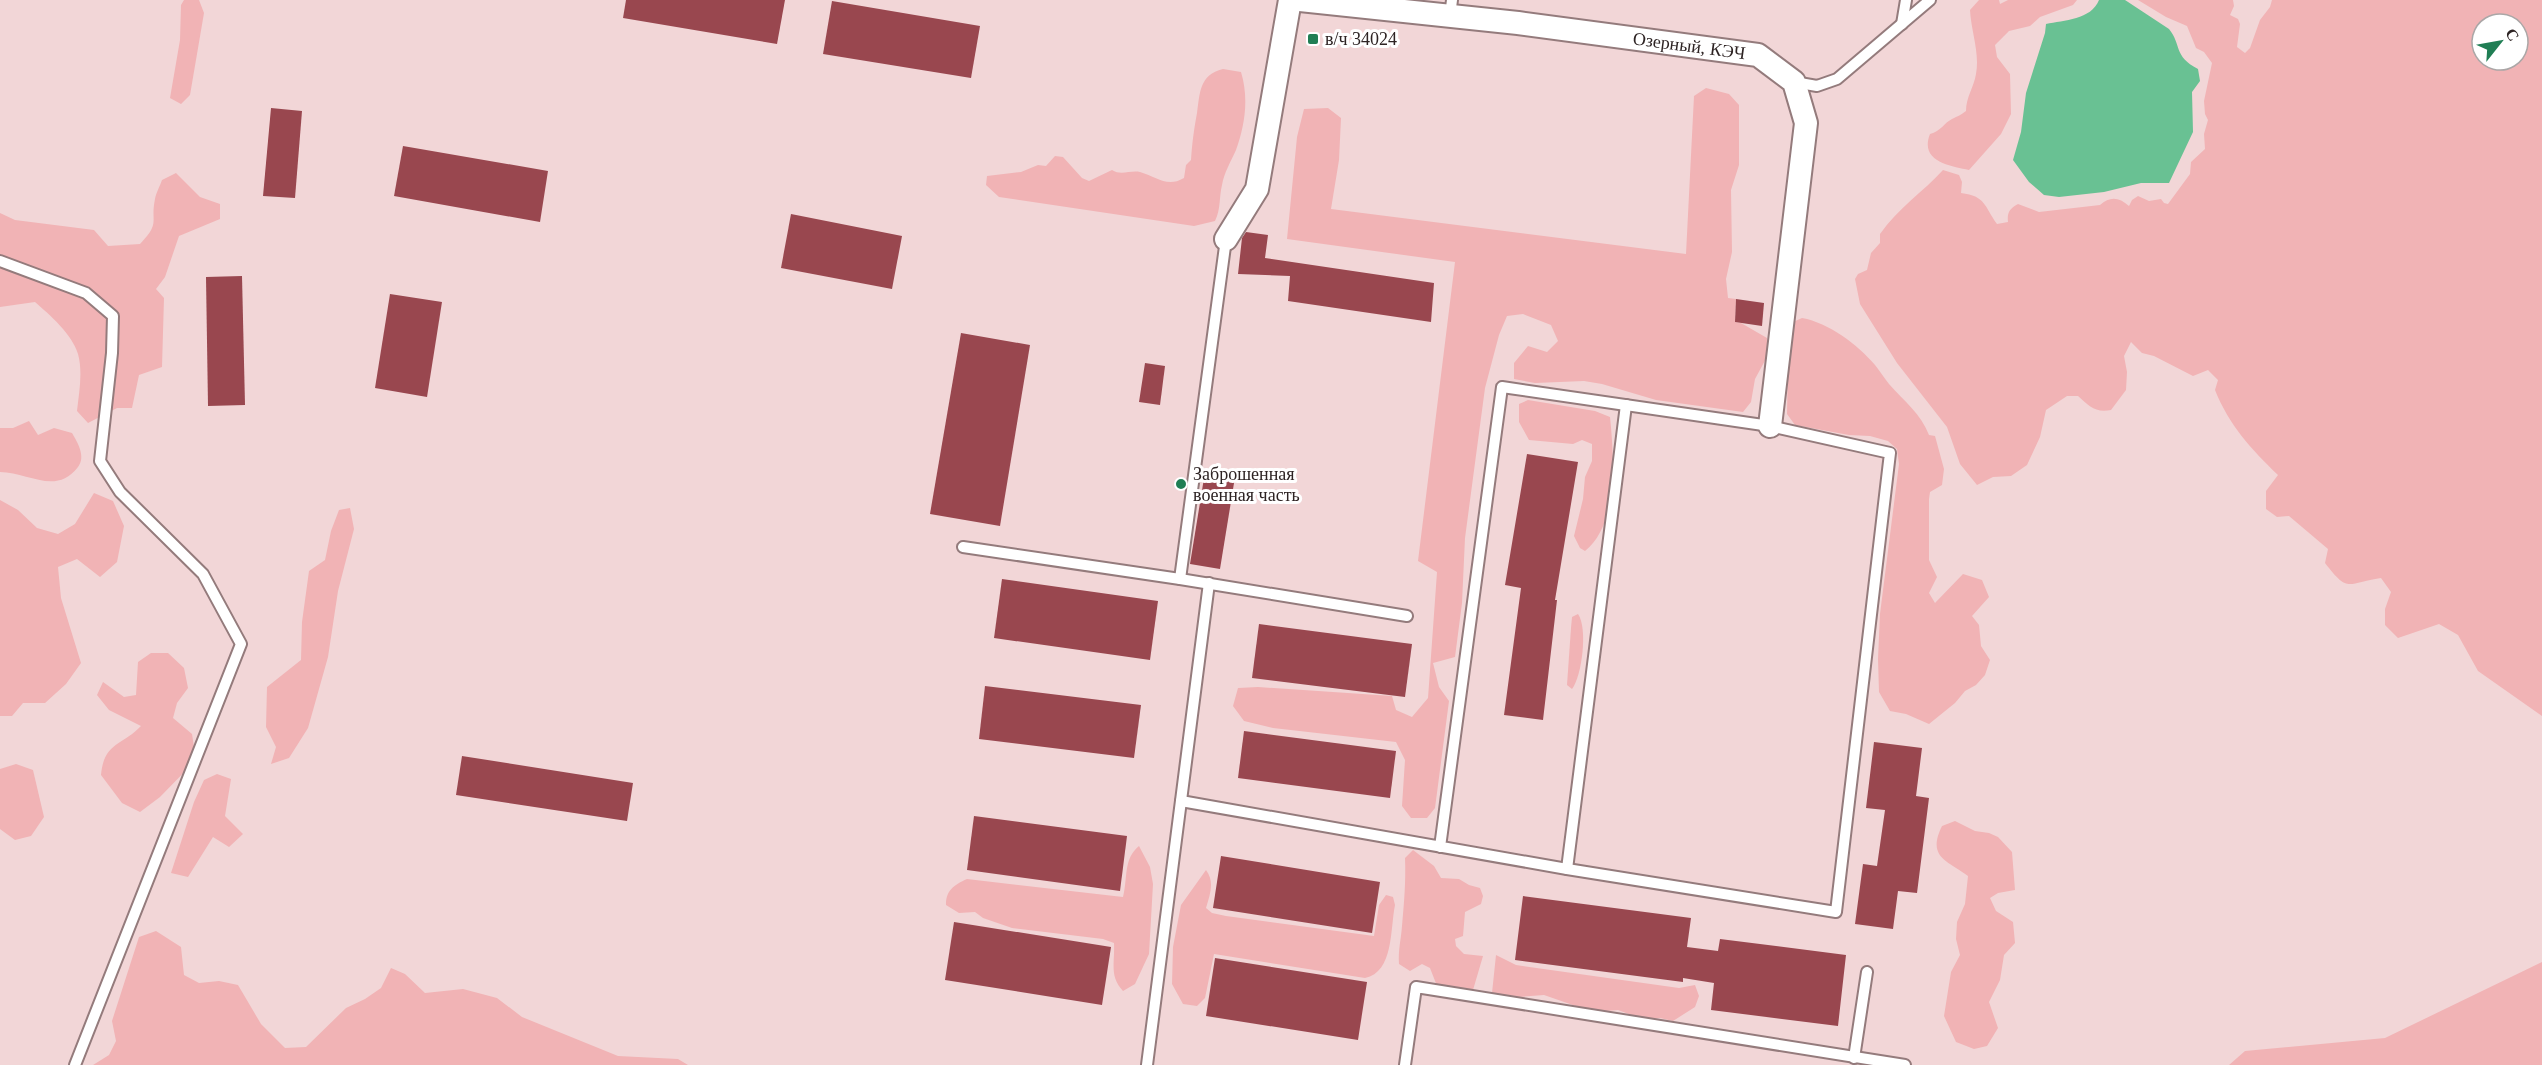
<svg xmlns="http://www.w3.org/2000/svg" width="2542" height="1065" font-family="Georgia,serif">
<rect width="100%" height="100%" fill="#f2d6d7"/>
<g fill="#f1b3b5" fill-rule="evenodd">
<polygon points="184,0 199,0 204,13 190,95 181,104 170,98 180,40 181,5"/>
<path d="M1979,0h20l1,4 8,-4h69l-4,5 -33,12 -10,9 -21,5 -14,14 2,12 13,17 1,40 -10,20 -32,36c-18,-4 -50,-8 -39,-36 11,-3 14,-11 22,-15 6,-3 9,-4 14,-8 0,-14 8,-24 10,-37 4,-21 -5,-43 -6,-64z"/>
<path d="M2138,0h95l1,6 -4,9 8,4 2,5 -3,23 8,6 5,-5 10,-28 10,-13 2,-7h270v716l-64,-45 -20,-36 -19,-11 -41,14 -13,-13v-16l6,-17 -10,-14c-35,5 -32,16 -56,-15l3,-14 -39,-33 -12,1 -11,-8v-18l12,-16c-27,-26 -49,-50 -63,-85l3,-10 -10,-10 -15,6 -39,-20 -12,-3 -11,-11 -7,14 3,16 -1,18 -15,20c-16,3 -22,-4 -33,-14h-11l-21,14 -6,27 -13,28 -16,11 -18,1 -16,8 -17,-21 -13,-37 -50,-64 -37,-59 -5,-25 3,-5 9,-4 4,-17 9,-10v-9c18,-26 43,-42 63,-64l16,5 3,7 -1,11c25,3 23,13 36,31l11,-2c-1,-9 1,-13 10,-18l21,8 61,-7c10,-9 19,-8 29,1l3,-6 6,-4 11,5 12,-2 3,4 4,1 22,-30 1,-12 14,-13 -1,-15 4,-14 -3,-6 -1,-13 8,-38 -8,-11 -8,-4 -9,-22 -21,-9zM2482,24h36v36h-36z"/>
<path d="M1223,69l18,3c8,26 4,53 -5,78 -5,11 -12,23 -14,35 -3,12 -1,24 -7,36l-21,5 -195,-29 -13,-12 1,-9 34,-4 17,-7 8,1 9,-10 8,1 19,21 7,3 23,-11c9,6 18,0 28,2 17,5 27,16 44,6l2,-13 5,-5c1,-17 3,-31 6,-47 3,-20 2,-38 26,-44z"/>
<polygon points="1706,88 1729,94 1739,105 1739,165 1731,190 1732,252 1726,279 1728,298 1736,299 1735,322 1741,323 1767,338 1768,355 1755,379 1751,402 1743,412 1656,400 1602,384 1584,381 1535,383 1514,379 1514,363 1528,346 1547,352 1558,341 1551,325 1523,314 1507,316 1499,335 1485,388 1465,538 1462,603 1455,657 1433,663 1439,687 1449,701 1435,808 1427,818 1411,818 1402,806 1405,760 1396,742 1273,728 1244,721 1233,706 1238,688 1258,687 1392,696 1396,710 1412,717 1428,698 1437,572 1418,561 1455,262 1287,239 1297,137 1304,109 1328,108 1341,118 1339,160 1331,209 1686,254 1694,96"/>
<path d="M176,173l24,24 20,7v15l-41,17 -14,41 -9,12 8,9 -2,69 -23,8 -7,33h-15l-29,15 -11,-12c2,-18 6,-39 1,-57 -6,-20 -28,-39 -43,-52l-35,5v-94l15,7 79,10 14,16 32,-2c21,-22 10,-21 15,-45 1,-6 5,-13 7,-19z"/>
<path d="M1802,318c27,5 55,26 73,47 5,6 9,13 14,19 15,17 32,30 40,51l6,1 9,33 -2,16 -12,7 -1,7v61l8,17 -8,16 6,10 28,-29 19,6 7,17 -17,19 7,9 2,21 9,14 -5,15 -9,10 -11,6 -10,12 -26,21 -23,-10 -16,-3 -11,-19 -1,-33 2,-45 19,-150 -2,-15 -9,-8 -18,-5 -21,-1 -54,-10 -8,-11 1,-55 3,-36z"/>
<path d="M1528,400l67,11 15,6c4,39 9,107 -25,134l-5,-3 -6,-12 9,-37 2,-22 7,-16v-17l-10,-4 -9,4 -44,-4 -10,-18v-18z"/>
<path d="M29,421l9,14 16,-7 18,5c6,10 14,24 6,34 -22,29 -50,5 -78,5v-44h13z"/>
<polygon points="94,493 113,501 124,526 117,562 100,577 77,559 58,567 61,598 81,663 66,684 45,703 23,703 12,716 0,716 0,500 18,510 37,528 58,534 75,524"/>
<polygon points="350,508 354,529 338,591 328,657 308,728 289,758 271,764 276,747 266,727 267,687 301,660 302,622 309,571 325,560 331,531 339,510"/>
<path d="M1578,614c10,14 4,62 -6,75l-5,-4 4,-57 1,-11z"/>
<path d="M151,653h17l16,15 4,20 -11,15 -4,15 19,16 4,26 -36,37 -20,15 -18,-9 -21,-28c3,-33 21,-29 40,-49l-32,-16 -12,-15 6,-13 21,15 12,-2 2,-33z"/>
<polygon points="16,764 33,770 44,817 31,836 15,840 0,829 0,769"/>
<polygon points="217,774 231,779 225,816 243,834 229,847 213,837 188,877 171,873 194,802 204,780"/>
<path d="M1955,821l20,10 14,2 9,4 14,15 3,38 -17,3 -8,5 6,13 17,11 2,21 -11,12 -4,25 -11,22 9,26 -11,18 -13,3 -18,-7 -12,-26 7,-44 9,-17 -4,-16 1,-17 8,-18 3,-28c-22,-16 -41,-19 -26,-50z"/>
<path d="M1139,846l11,21 3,17 -4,70 -14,30 -12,7c-14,-15 -8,-28 -9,-48l-11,-4 -91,-11 -29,-10 -8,-6 -16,1 -13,-8c0,-15 8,-20 21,-26l156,18c5,-19 0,-38 16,-51z"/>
<path d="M1413,850l21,16 7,12 18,1 10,6 11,3 3,8 -2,8 -16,8 -2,24 -8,3 1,7 8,8 19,2 -10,34 -15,4 -21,-8 -7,-18 -8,-4 -12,7 -11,-7c-1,-14 2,-24 3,-38 2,-22 4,-45 3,-68z"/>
<path d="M1206,870c9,12 4,24 0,38l6,5 14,3 148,20 5,-31 7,-10 7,2 2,8c-5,24 -1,67 -30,73l-151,-24 -9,44 -8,8 -14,-2 -11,-20 1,-37 8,-42z"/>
<polygon points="156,931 181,947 184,975 199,983 219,981 238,985 261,1024 285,1048 306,1047 346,1008 365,999 381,988 391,968 405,974 425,993 463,989 497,998 522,1017 618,1056 678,1059 688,1065 93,1065 109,1055 116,1041 112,1021 139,937"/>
<polygon points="1496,955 1516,965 1679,988 1695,985 1699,996 1695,1007 1673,1021 1660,1018 1645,1020 1618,1010 1593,1012 1544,995 1507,998 1492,993"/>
<polygon points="2542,962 2542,1065 2229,1065 2245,1051 2385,1038"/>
</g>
<path fill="#69c193" d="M2099,0h26l44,29c13,16 4,27 29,40l2,12 -8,11 1,40 -24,51h-28l-37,9 -45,5 -15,-2 -15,-13 -16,-22 8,-28 5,-39 19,-60 1,-9c18,-4 45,-4 53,-24z"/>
<g fill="#99474f">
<polygon points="626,0 785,0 777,44 623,18"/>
<polygon points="832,1 980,26 971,78 823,54"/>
<polygon points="271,108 302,111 295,198 263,196"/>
<polygon points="403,146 548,171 540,222 394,196"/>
<polygon points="791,214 902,236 892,289 781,268"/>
<polygon points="1246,232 1268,235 1265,258 1434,283 1431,322 1288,301 1290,276 1238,274 1242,238"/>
<polygon points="242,276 245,405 208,406 206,277"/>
<polygon points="390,294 442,302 427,397 375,388"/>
<polygon points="1736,299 1764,303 1762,326 1735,322"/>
<polygon points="961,333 1030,345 1000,526 930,514"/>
<polygon points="1145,363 1165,366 1160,405 1139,402"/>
<polygon points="1527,454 1578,462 1555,600 1557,600 1543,720 1504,715 1521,588 1505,585"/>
<polygon points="1205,472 1235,477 1220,569 1190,564"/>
<polygon points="1002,579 1158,601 1150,660 994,638"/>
<polygon points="1259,624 1412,644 1405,697 1252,678"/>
<polygon points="985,686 1141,705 1134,758 979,739"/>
<polygon points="1244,731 1396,751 1390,798 1238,778"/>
<polygon points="1874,742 1922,748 1916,796 1929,798 1917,893 1898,891 1893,929 1855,924 1863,864 1877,866 1885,810 1866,808"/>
<polygon points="462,756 633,783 627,821 456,795"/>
<polygon points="974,816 1127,836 1120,891 967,870"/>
<polygon points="1221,856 1380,882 1372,933 1213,908"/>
<polygon points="1523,896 1691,918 1687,947 1718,951 1720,939 1846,955 1838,1026 1711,1010 1714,983 1683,978 1683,982 1515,960"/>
<polygon points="954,922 1111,947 1102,1005 945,980"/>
<polygon points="1215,958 1367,982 1358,1040 1206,1016"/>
</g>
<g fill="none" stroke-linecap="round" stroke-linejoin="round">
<defs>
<g id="lane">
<polyline points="1450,16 1452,0"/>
<polyline points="1902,24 1906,0"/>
<polyline points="1794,82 1817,86 1837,79 1930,0"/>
<polyline points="0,261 86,293 113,316 112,353 100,461 120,492 203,574 241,644 75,1065"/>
<polyline points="963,547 1180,579 1407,616"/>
<polyline points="1180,579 1226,239"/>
<polyline points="1181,801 1567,869 1836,912 1890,453 1770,426 1502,387 1440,847"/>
<polyline points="1567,869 1626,405"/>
<polyline points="1854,1058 1867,972"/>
<polyline points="1147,1065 1209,583"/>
<polyline points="1405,1065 1416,987 1905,1065"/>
</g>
<g id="street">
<path id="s1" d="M1300,0l218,23 240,32 36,27 12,41 -36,303"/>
<polyline points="1226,239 1257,189 1290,0"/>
</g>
</defs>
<use href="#lane" stroke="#947b7c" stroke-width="14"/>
<use href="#street" stroke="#947b7c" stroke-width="26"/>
<use href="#lane" stroke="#fff" stroke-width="10"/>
<use href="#street" stroke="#fff" stroke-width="22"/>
</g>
<g fill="#207e54" stroke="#fff" stroke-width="2">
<rect x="1307" y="33" width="12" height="12" rx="3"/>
<circle cx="1181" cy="484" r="6"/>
</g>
<g text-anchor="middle" stroke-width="6" stroke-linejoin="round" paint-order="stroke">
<g font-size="18" fill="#2d2323" stroke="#fff" text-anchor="start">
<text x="1325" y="45">в/ч 34024</text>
<text x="1193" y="480">Заброшенная<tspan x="1193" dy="21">военная часть</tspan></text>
</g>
<g font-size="18" fill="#2d2323" stroke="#fff">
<text dy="6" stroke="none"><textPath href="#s1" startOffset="392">Озерный, КЭЧ</textPath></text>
</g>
</g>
<g transform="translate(2500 42) rotate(59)"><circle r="28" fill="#ffffff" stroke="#aba7a7" stroke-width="1.5"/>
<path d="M0-4.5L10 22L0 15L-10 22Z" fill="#207e54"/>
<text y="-9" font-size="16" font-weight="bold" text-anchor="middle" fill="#2d2323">С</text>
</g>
</svg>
